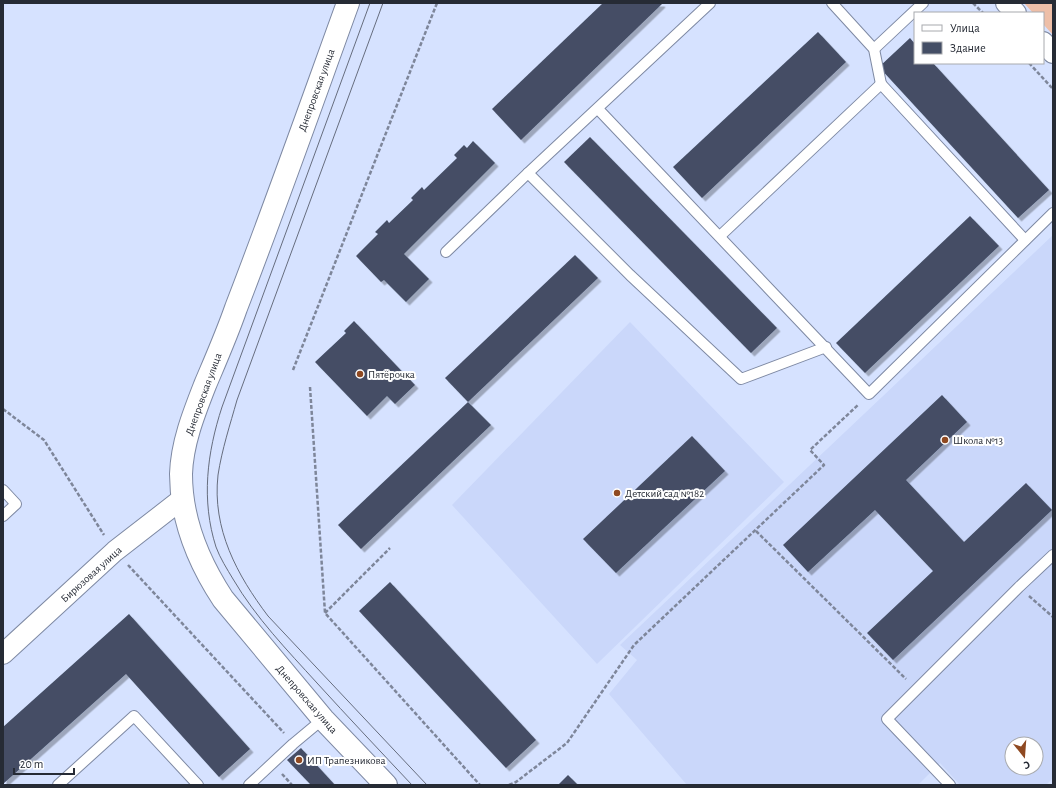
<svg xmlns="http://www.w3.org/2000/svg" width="1056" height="788" font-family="'Alegreya Sans',sans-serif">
<defs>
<filter id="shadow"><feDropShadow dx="3.5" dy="3.5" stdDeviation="0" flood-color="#0004"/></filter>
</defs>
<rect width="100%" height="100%" fill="#d6e2ff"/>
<g fill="#cad7fa" fill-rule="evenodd">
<path d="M1053,235v543l-7,7h-86l-20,-22 -22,22h-231l-78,-91 28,-34 -17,-15zM1012,744h24v24h-24z"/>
<polygon points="630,322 784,482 597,664 452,505"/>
</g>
<polygon fill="#eebfa8" points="1024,3 1053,3 1053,35 1043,24 1043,13 1033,13"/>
<g fill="#444e65" filter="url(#shadow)">
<polygon points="603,3 661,3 662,4 521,140 492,109"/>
<polygon points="818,32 846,62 702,198 673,167"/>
<polygon points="910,38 915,44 915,63 933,63 1049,190 1018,218 879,67"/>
<polygon points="590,137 777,328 751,353 564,162"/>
<polygon points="473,141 495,163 404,254 429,279 406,302 384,280 381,282 356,256 378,234 375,232 387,220 389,223 413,200 411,198 422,187 424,190 457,158 454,155 464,145 467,148"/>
<polygon points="970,216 999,246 865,373 836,343"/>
<polygon points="575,255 598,278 468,402 445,378"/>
<polygon points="354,321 415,385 395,404 387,396 367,416 315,362 346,333 344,331"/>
<polygon points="942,395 967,422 906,480 964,542 1026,483 1052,510 893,660 867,633 933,571 875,510 808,572 783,545"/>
<polygon points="468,402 491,425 361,549 338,525"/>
<polygon points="692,436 725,471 616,573 583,539"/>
<polygon points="390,582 536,740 506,768 359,611"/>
<polygon points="129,614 250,749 219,777 126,674 3,784 3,727"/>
<polygon points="301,748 335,785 311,785 287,760"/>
<polygon points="568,775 578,785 558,785"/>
</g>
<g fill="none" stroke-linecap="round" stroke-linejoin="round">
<defs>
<g id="service">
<polyline points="832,3 874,49 881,84"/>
<polyline points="874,49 923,3"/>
<polyline points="598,109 869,394 1053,213"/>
<polyline points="528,173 630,275 741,379 826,347"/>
<polyline points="720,236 881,84 1025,240"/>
<polyline points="446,252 528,173 710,3"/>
<polyline points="3,490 16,504 3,516"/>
<polyline points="58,785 134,716 198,785"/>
<polyline points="249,785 293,744 323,719"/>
<polyline points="950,785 887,719 1019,587 1053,555"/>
</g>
<g id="minor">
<polyline points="1006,3 1016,13"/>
<polyline points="1043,42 1053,53"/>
<polyline points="3,654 115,551 182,499"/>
</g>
<path id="tertiary" d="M348,3c-37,102 -73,204 -112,305 -9,26 -20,51 -31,77 -11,28 -23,58 -24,89 0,46 17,87 42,125l100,120 63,66"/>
</defs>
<use href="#service" stroke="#7e89a3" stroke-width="12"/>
<use href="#minor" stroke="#7e89a3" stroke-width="22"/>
<use href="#tertiary" stroke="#7e89a3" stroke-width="24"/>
<g stroke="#7e869a" stroke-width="2.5" stroke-dasharray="4 2" stroke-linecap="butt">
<polyline points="973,3 983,13"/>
<polyline points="1029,63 1053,89"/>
<polyline points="293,370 437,3"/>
<polyline points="310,387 325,613 480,785"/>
<polyline points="3,409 44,440 104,535"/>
<polyline points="756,531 906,679"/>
<polyline points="128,565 284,733"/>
<polyline points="1029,596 1053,617"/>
<polyline points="325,613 390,548"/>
<polyline points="282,774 292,785"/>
<polyline points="509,785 516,782 567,743 634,645 824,465 810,450 859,404"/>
</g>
<use href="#service" stroke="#fff" stroke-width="10"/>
<use href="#minor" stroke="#fff" stroke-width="20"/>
<use href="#tertiary" stroke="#fff" stroke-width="22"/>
<g stroke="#666d7e" stroke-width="1">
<path d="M370,3l-148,404c-15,46 -21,93 -6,140 4,11 11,22 17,32 23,39 54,71 84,104 31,34 63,68 95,102"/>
<path d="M383,3l-146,397c-7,25 -15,49 -19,75 -6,54 19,100 50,141l159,169"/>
</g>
</g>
<g fill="#8f4921" stroke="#fff" stroke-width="1.5">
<circle cx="360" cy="374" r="4"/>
<circle cx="945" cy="440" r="4"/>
<circle cx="617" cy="493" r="4"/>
<circle cx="299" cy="760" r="4"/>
</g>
<g text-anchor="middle" stroke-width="4" stroke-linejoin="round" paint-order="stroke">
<g font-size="11" fill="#262b35" stroke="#fff">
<text transform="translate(316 90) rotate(-70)" y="4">Днепровская улица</text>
<text transform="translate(203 394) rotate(-70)" y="4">Днепровская улица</text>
<text transform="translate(91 574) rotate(-42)" y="4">Бирюзовая улица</text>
<text transform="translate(307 699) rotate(49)" y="4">Днепровская улица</text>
</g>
<g font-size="11" fill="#262b35" stroke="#fff" text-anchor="start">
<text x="368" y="378">Пятёрочка</text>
<text x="953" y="444">Школа №13</text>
<text x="625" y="497">Детский сад №182</text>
<text x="307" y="764">ИП Трапезникова</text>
</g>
</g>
<rect width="1056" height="788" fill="none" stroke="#262b35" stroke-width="8"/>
<rect x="914" y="12" width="130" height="52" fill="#ffffff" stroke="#a8aaae"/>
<rect x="922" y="25" width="20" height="6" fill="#ffffff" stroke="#a8aaae"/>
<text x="950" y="32" font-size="12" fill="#262b35">Улица</text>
<rect x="922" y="42" width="20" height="12" fill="#444e65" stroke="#a8aaae"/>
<text x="950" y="52" font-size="12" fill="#262b35">Здание</text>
<g transform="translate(1024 756) rotate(163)"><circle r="19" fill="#ffffff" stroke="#a8aaae"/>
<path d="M0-3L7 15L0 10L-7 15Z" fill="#8f4921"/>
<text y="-6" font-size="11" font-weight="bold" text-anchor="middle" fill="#262b35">С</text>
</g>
<path d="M14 768v6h60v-6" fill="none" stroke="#262b35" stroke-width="2"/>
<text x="20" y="768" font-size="12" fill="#262b35" stroke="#ffffff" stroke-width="3" paint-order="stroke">20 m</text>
</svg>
